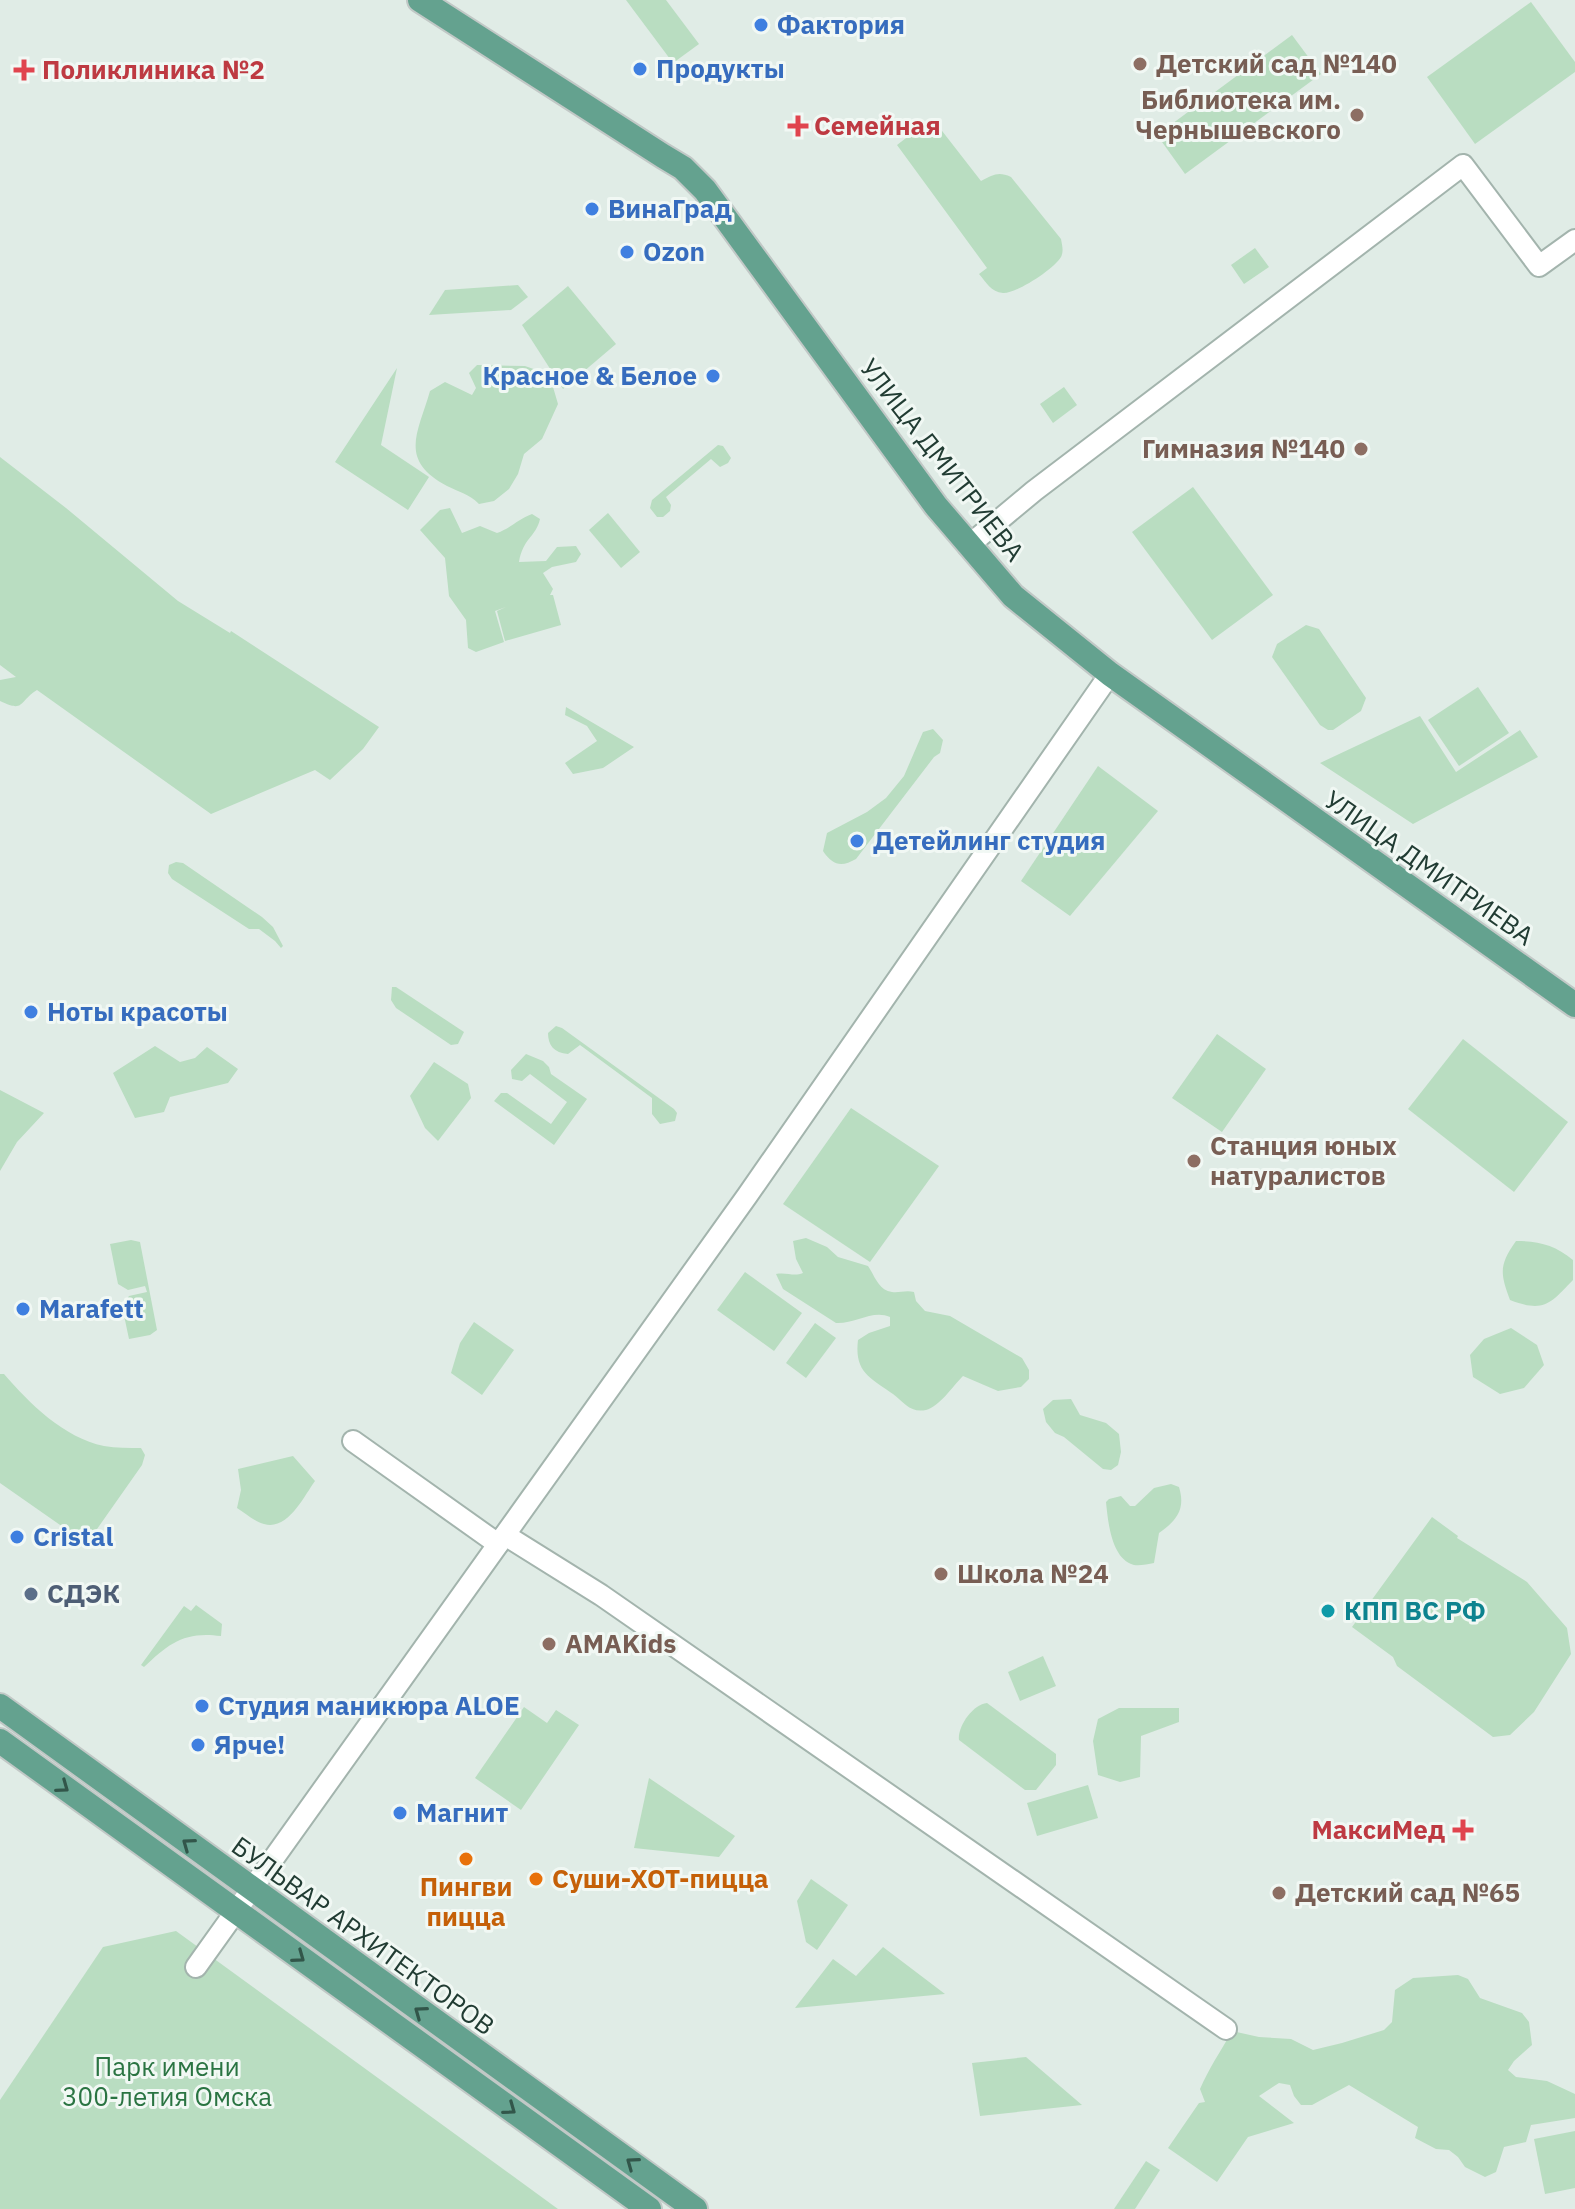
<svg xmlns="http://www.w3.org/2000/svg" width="1575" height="2209" font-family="'IBM Plex Sans',sans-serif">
<rect width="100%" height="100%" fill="#e0ece6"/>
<g fill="#b9ddc1">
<polygon points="626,0 666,0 699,44 673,63"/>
<polygon points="1531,2 1575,62 1575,72 1475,144 1427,77"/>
<polygon points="1292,35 1321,74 1185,174 1157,135"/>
<path d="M932,118l49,63c12,-6 17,-10 30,-4l50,62c1,6 3,12 0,18 -7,12 -45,37 -58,36 -12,-1 -17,-11 -24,-19l8,-6 -90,-123z"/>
<polygon points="1255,248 1269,267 1244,284 1231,265"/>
<polygon points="518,285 528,297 511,310 429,315 445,290"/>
<polygon points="568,286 616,344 563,389 522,325"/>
<path d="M477,365l48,1 20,7 8,14 5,17 -16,35 -18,15 -6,20 -9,15 -15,12 -15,3c-10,-10 -20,-12 -32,-18 -49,-26 -29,-53 -17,-95l15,-9 27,13 4,-7 -7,-15z"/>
<polygon points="397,368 381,445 429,477 408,510 335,462"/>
<polygon points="1064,387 1077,405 1053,423 1040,404"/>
<polygon points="718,445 723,446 731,458 728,463 720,467 711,459 666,497 671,505 670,511 663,517 657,517 650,508 652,500"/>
<path d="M0,457l66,51 112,93 52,32 1,-2 148,96 -16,22 -33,31 -15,-10 -104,44 -174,-124c-19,12 -12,23 -37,11v-21l16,-3 -16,-12z"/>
<polygon points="1193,487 1273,595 1212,640 1132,532"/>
<path d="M450,508l12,25 18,-7 17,7c13,-4 21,-14 35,-19l8,5c-4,18 -17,19 -21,43l27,-1 11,-14 19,-1 5,8 -5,8 -24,5 -9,6 10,16 -3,6h3l8,30 -56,16 -8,-30 9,-4 -11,4 9,31 -28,10 -8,-4 -2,-28 -17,-24 -4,-38 -25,-28 20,-20z"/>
<polygon points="608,513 640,552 621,568 589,530"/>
<polygon points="1306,625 1319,629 1366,698 1361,711 1333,730 1328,730 1320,725 1272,657 1277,644"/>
<polygon points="1478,687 1509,733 1459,766 1428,720"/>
<polygon points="566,707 634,747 603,768 573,774 565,763 597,741 587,726 565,715"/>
<polygon points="1420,716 1456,772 1520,730 1538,757 1413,824 1320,763"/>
<path d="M933,729l10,11 -3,13 -6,4 -78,102c-14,8 -23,7 -33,-8l4,-18 40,-21 19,-14 18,-22 19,-44z"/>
<polygon points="1098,766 1158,811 1070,916 1021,881"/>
<polygon points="176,862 183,863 262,917 273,927 283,946 281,948 275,941 259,929 249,929 172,879 168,873 169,865"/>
<polygon points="392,987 396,987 464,1032 458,1044 451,1045 396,1008 391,1000"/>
<path d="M556,1026l6,2 112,81 3,4 -2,8 -15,3 -8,-10v-16l-72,-53 -12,9c-14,-1 -20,-9 -20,-21z"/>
<polygon points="1217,1034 1266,1069 1222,1132 1172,1098"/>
<polygon points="1463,1039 1568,1122 1514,1192 1408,1109"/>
<polygon points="155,1046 180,1062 195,1058 207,1047 238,1069 228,1083 170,1097 164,1112 135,1118 113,1073"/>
<polygon points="526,1054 543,1061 549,1067 551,1074 587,1099 554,1145 494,1101 501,1093 507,1093 551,1124 567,1102 530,1074 522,1081 512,1079 511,1070"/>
<polygon points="434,1062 468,1084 471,1098 438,1141 425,1128 410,1096"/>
<polygon points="0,1090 44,1113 17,1142 0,1171"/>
<polygon points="851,1108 939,1166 870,1262 783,1204"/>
<path d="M806,1238l21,9 11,10 30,9c7,10 10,24 24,26 7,1 14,-2 22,0l2,9 9,10 25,5 72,42 7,12v9l-8,8 -23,4 -35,-15c-10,10 -24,31 -37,34 -16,3 -21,-7 -33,-16 -22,-16 -39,-21 -35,-54l11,-7 21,-7v-9c-17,-8 -35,7 -54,6l-53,-34 -7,-15c11,-2 18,3 27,-1l-7,-14 -3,-18z"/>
<polygon points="131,1240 140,1242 157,1330 150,1335 129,1339 122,1306 129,1296 147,1292 145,1286 128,1290 118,1284 110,1244"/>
<path d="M1516,1241c23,0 39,4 57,19v20c-23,24 -29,33 -63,20 -10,-27 -11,-35 6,-59z"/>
<polygon points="745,1272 802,1313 774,1351 717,1310"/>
<polygon points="474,1322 514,1350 482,1395 451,1373 460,1343"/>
<polygon points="815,1323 836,1338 806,1378 786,1363"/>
<polygon points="1511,1328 1537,1345 1544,1365 1524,1388 1500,1394 1473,1377 1470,1355 1484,1339"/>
<path d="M0,1374h4c25,29 60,64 100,72 12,2 25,2 37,2l4,7 -3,10 -52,74 -7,2 -83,-58z"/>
<polygon points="1071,1399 1080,1415 1106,1423 1119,1434 1121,1452 1118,1465 1111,1470 1103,1469 1064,1437 1055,1433 1046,1422 1043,1409 1053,1400"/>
<path d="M293,1456l22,25c-11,15 -27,50 -51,43 -9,-2 -19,-11 -27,-16l4,-18 -3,-21z"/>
<path d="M1171,1484l8,3c7,23 -3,34 -20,46l-5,30c-6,1 -14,3 -20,2 -23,-6 -26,-44 -28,-63l3,-3 12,-3 9,10h5l19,-18z"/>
<polygon points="1432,1517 1458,1536 1457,1538 1527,1582 1567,1628 1571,1654 1534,1712 1510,1735 1493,1737 1397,1666 1393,1657 1352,1627"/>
<path d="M196,1605l26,19 -1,12c-36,-5 -52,7 -77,31l-3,-2 43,-59 7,5z"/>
<polygon points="1043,1656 1056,1686 1020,1701 1008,1672"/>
<path d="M987,1703l69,51v11l-20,25h-11l-66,-50c-2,-13 14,-36 28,-37z"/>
<polygon points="524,1707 547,1723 556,1710 579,1725 521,1810 475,1778"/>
<polygon points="1119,1708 1179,1708 1179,1722 1141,1736 1140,1777 1120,1782 1098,1775 1093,1741 1098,1719"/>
<polygon points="649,1778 735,1836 719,1857 634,1848"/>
<polygon points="1088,1785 1098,1818 1037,1836 1027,1803"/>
<polygon points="811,1879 848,1905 817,1950 806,1942 797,1901"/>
<polygon points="176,1931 558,2209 0,2209 0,2100 103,1947"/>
<polygon points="883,1947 945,1994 795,2008 833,1959 856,1976"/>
<path d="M1458,1975l10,4 12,19 42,15 7,9 3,23 -18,16 -6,9 8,7 31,4 28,13v24l-44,7 -5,17 -22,5 -8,25 -11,5 -20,-10 -7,-10 -9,-7 -13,-1 -21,-11 3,-11 -69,-42 -37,20h-11l-7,-9 -4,-11 -11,-2 -20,13 35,27 -46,14 -31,45 -49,-34 31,-45 6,-1 -5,-13c9,-21 21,-38 32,-58l27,6 32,2 22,11 29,-7 42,-13 8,-8 3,-32 18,-12z"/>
<polygon points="1026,2057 1082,2105 980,2116 972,2063"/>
<polygon points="1575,2131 1575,2188 1545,2194 1534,2139"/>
<polygon points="1146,2161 1160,2170 1135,2209 1114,2209"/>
</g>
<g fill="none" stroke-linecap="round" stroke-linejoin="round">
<defs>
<g id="minor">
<polyline points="968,546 1034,491 1463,165 1539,266 1575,240"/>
<polyline points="353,1441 498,1544"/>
<polyline points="505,1535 601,1595 1226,2029"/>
<polyline points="196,1967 747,1196 1110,674"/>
</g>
<g id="major">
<polyline points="420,0 663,156 683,168 705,190 936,506 1013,596 1110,674 1575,1005"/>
<polyline points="0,1706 695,2209"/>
<polyline points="0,1741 649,2209"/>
</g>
</defs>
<use href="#minor" stroke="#a3b4ad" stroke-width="24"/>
<use href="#major" stroke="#c1c8c6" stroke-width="28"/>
<use href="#minor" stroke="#fff" stroke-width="20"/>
<use href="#major" stroke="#64a28f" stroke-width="24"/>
</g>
<defs><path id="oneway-chevron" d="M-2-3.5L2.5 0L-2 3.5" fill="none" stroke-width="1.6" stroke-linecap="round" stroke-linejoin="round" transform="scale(2)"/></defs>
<g stroke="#32564a">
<use href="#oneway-chevron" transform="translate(63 1787) rotate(36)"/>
<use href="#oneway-chevron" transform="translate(188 1844) rotate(-144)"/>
<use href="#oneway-chevron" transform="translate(299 1957) rotate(36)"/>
<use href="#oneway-chevron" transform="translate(420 2012) rotate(-144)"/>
<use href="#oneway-chevron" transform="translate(510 2109) rotate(36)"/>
<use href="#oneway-chevron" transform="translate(632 2163) rotate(-144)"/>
</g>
<g fill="#3f7fe0" stroke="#f1f8f4" stroke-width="3">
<circle cx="761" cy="25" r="8"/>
<circle cx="640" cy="69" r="8"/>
<circle cx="592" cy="209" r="8"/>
<circle cx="627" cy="252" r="8"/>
<circle cx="713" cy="376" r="8"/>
<circle cx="857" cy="841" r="8"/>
<circle cx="31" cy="1012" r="8"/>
<circle cx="23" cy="1309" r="8"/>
<circle cx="17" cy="1537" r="8"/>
<circle cx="202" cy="1706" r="8"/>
<circle cx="198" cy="1745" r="8"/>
<circle cx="400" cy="1813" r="8"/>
</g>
<g fill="#8d6e63" stroke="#f1f8f4" stroke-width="3">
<circle cx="1140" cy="64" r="8"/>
<circle cx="1357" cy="115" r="8"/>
<circle cx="1361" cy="449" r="8"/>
<circle cx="1194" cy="1161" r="8"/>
<circle cx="941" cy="1574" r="8"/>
<circle cx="549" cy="1644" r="8"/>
<circle cx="1279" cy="1893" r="8"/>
</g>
<g fill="#e0444e" stroke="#f1f8f4" stroke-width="3">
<path d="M20 58h8v8h8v8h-8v8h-8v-8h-8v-8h8z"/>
<path d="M794 114h8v8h8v8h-8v8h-8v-8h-8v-8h8z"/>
<path d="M1459 1818h8v8h8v8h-8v8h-8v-8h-8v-8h8z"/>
</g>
<circle fill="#5c6f8a" stroke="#f1f8f4" stroke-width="3" cx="31" cy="1594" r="8"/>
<circle fill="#0f9aa8" stroke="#f1f8f4" stroke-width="3" cx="1328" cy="1611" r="8"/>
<g fill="#e8710a" stroke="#f1f8f4" stroke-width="3">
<circle cx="466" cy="1859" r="8"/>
<circle cx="536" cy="1879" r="8"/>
</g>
<g text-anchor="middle" stroke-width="6" stroke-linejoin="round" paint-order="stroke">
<g font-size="26" font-weight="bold" fill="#366cbe" stroke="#f1f8f4" text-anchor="start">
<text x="777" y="34">Фактория</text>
<text x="656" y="78">Продукты</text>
<text x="608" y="218">ВинаГрад</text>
<text x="643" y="261">Ozon</text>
<text x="697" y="385" text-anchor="end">Красное &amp; Белое</text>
<text x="873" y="850">Детейлинг студия</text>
<text x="47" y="1021">Ноты красоты</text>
<text x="39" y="1318">Marafett</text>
<text x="33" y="1546">Cristal</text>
<text x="218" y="1715">Студия маникюра ALOE</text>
<text x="214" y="1754">Ярче!</text>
<text x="416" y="1822">Магнит</text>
</g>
<g font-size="26" font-weight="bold" fill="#785e54" stroke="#f1f8f4" text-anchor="start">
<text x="1156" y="73">Детский сад №140</text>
<text x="1341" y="109" text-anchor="end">Библиотека им.<tspan x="1341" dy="30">Чернышевского</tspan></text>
<text x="1345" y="458" text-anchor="end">Гимназия №140</text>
<text x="1210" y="1155">Станция юных<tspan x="1210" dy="30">натуралистов</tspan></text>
<text x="957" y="1583">Школа №24</text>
<text x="565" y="1653">AMAKids</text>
<text x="1295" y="1902">Детский сад №65</text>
</g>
<g font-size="26" font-weight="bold" fill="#be3a42" stroke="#f1f8f4" text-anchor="start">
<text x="42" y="79">Поликлиника №2</text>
<text x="814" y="135">Семейная</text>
<text x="1445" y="1839" text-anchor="end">МаксиМед</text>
</g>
<g font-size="26" fill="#213c33" stroke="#f1f8f4">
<text transform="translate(942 460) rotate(52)" y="9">УЛИЦА ДМИТРИЕВА</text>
<text transform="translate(1429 868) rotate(35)" y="9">УЛИЦА ДМИТРИЕВА</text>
<text transform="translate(363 1936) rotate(36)" y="9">БУЛЬВАР АРХИТЕКТОРОВ</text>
</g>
<g font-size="26" font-weight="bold" fill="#4e5e75" stroke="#f1f8f4" text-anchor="start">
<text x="47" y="1603">СДЭК</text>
</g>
<g font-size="26" font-weight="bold" fill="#0d838f" stroke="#f1f8f4" text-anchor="start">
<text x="1344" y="1620">КПП ВС РФ</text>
</g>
<g font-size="26" font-weight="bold" fill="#c56008" stroke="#f1f8f4" text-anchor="start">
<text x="552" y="1888">Суши-ХОТ-пицца</text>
<text x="466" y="1896" text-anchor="middle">Пингви<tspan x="466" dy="30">пицца</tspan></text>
</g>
<g font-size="26" fill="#2a7442" stroke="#f1f8f4">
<text x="167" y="2076">Парк имени<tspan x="167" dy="30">300-летия Омска</tspan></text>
</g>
</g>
</svg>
